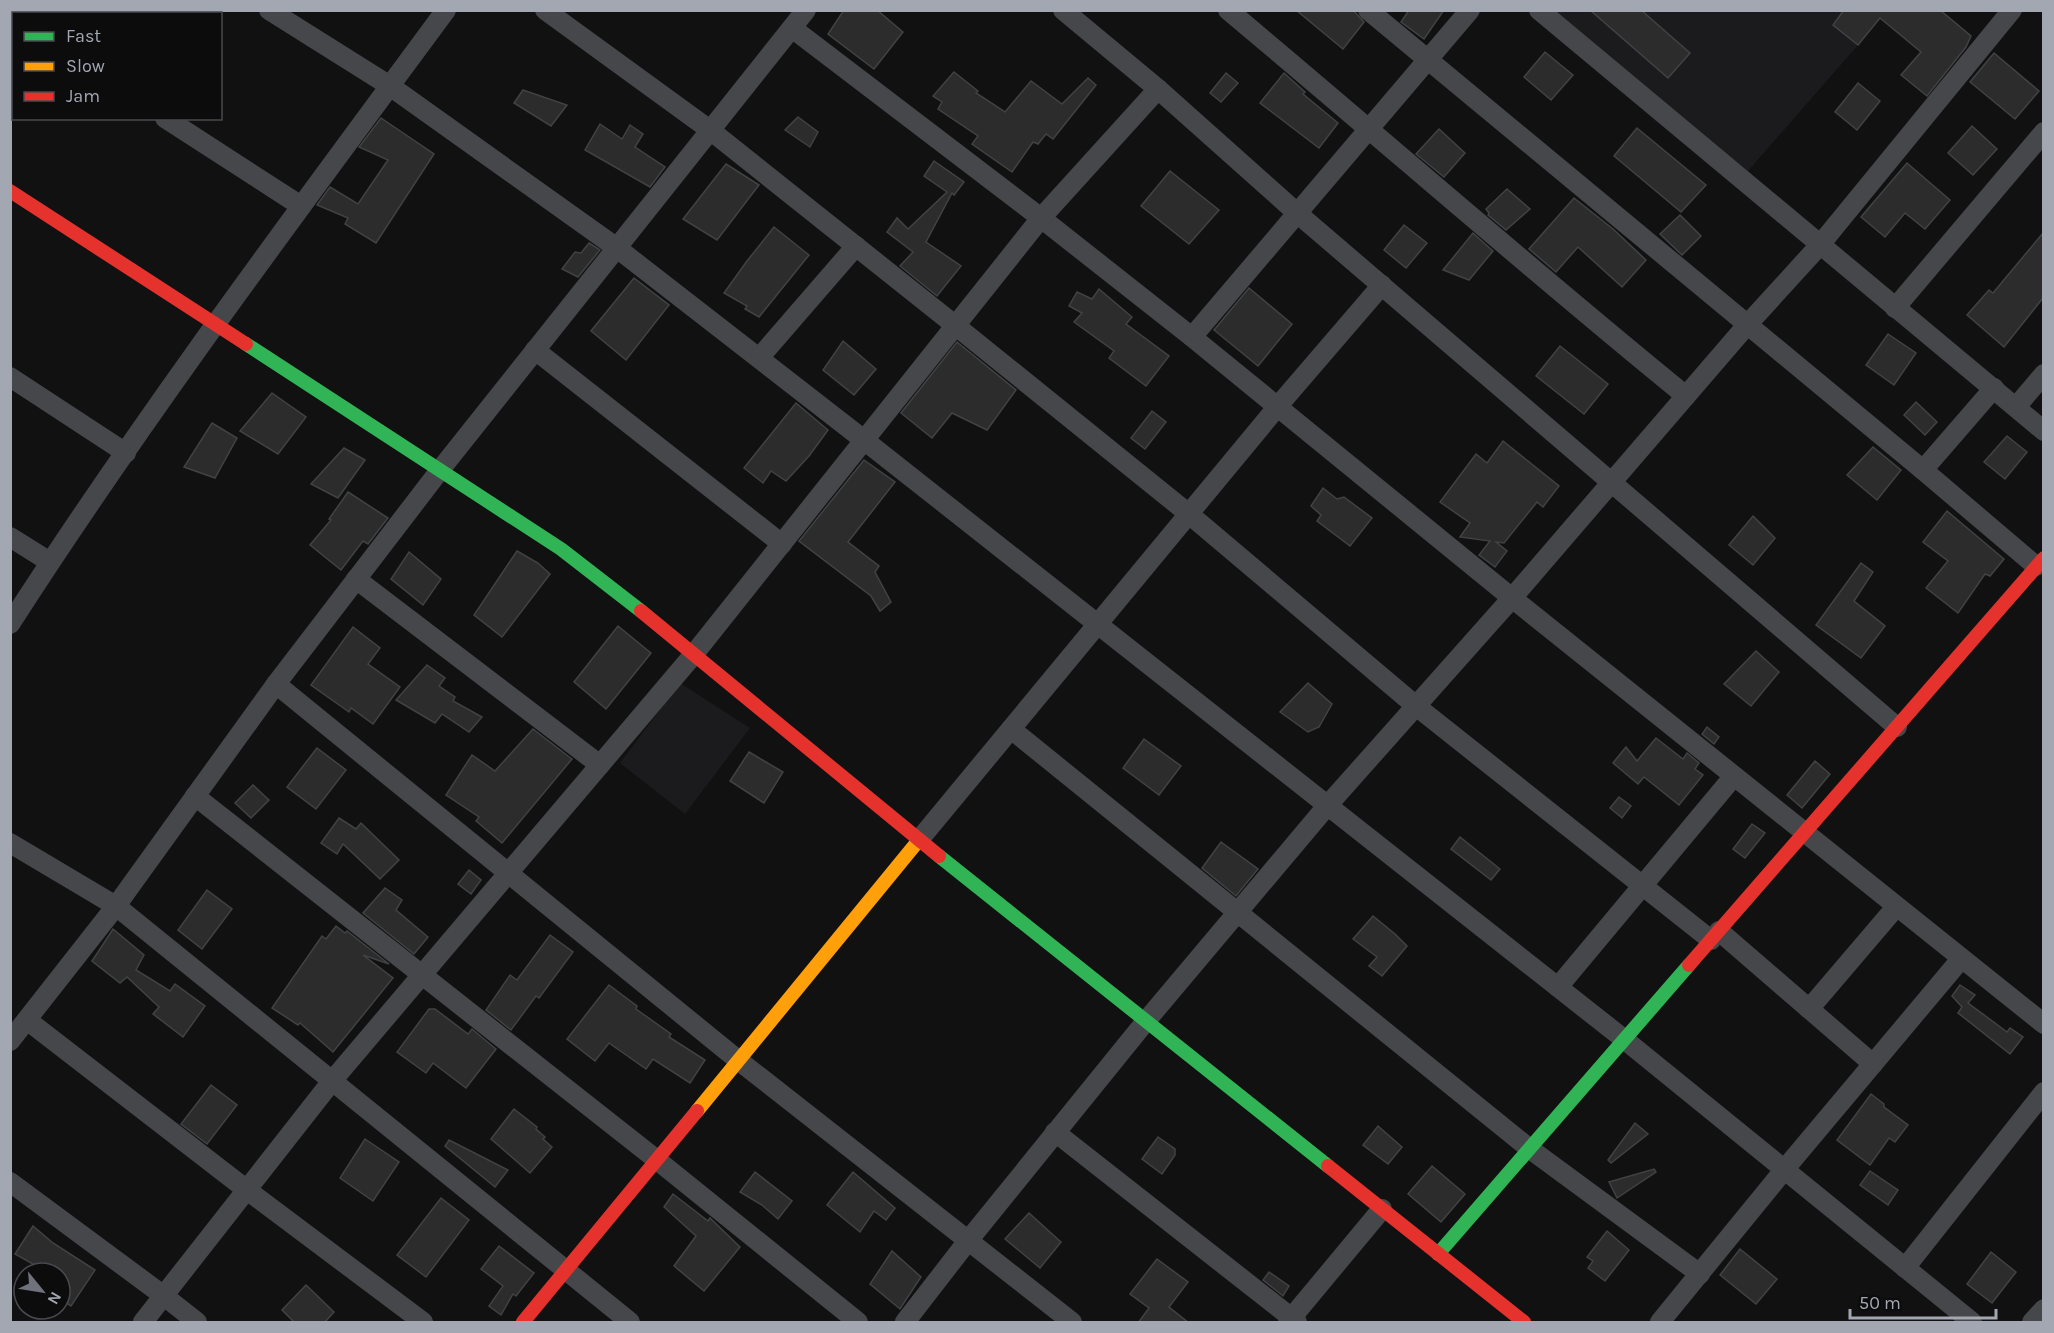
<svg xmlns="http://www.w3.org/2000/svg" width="2054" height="1333" font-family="Karla,sans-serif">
<rect width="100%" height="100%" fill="#111"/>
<g fill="#1b1b1d">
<polygon points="1543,11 1886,11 1858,45 1748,171"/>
<polygon points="680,683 750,728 685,814 620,763"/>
</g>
<g fill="#2c2c2c" stroke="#404244" stroke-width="1.5">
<polygon points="844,10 877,10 903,32 874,69 828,34"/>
<polygon points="1296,10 1353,10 1364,22 1343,49"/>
<polygon points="1409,10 1444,10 1424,39 1401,22"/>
<polygon points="1590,10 1641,10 1690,53 1668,78"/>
<polygon points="1844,10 1940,10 1971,36 1966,47 1927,96 1901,75 1921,52 1880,18 1858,45 1833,25"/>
<polygon points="1545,52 1573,75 1551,100 1524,77"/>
<polygon points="1994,53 2039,91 2015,119 1970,82"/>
<polygon points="954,72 978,91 976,93 1005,112 1031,81 1062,104 1088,78 1096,85 1053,139 1046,134 1038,144 1033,142 1012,172 972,144 978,136 938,109 942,102 933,96"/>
<polygon points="1226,73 1238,83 1221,102 1210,93"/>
<polygon points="1284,73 1305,92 1303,94 1338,123 1319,148 1260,103"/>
<polygon points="1858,83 1880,101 1857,130 1835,112"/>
<polygon points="523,90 567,105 551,126 514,103"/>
<polygon points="798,117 818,132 810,147 785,130"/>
<polygon points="381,118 434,154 376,243 345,224 348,218 317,205 330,187 358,204 388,160 359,147"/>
<polygon points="600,124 622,139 630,125 643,134 635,147 665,167 650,187 585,150"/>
<polygon points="1972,126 1997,149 1973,175 1948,153"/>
<polygon points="1637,128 1706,185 1681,212 1614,156"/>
<polygon points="1439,129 1465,153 1444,177 1416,154"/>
<polygon points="934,161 964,182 954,195 952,193 926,242 961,266 937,296 900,266 913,252 887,232 897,218 908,229 947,192 924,176"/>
<polygon points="1907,163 1950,200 1925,229 1905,213 1885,237 1861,217"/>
<polygon points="726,164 759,185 717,240 683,219"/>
<polygon points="1170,171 1219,210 1189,244 1141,206"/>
<polygon points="1507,189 1530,209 1506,230 1488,215 1489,213 1486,209"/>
<polygon points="1574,198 1613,229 1646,260 1622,287 1578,247 1556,272 1529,249"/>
<polygon points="1680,215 1701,236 1682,255 1660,234"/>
<polygon points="1404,225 1427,243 1406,268 1384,250"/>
<polygon points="774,227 809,255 759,317 745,309 747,306 724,293 747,261"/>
<polygon points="1473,233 1493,251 1469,280 1443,270"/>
<polygon points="2043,233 2043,298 2004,347 1967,315 1989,290 1993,293"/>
<polygon points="589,243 600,250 578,277 562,269 575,252 581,253"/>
<polygon points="634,278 669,305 626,360 591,331"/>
<polygon points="1249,288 1292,324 1258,366 1214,330"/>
<polygon points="1099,289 1132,317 1126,324 1169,356 1146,386 1109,358 1114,351 1074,322 1082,313 1069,306 1077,292 1092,299"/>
<polygon points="1888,334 1916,353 1894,385 1866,365"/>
<polygon points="843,341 876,369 854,395 823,370"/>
<polygon points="957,342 1016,390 987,430 952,413 932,438 901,413"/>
<polygon points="1560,346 1608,384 1584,414 1536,376"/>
<polygon points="272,393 306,417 278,454 240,431"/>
<polygon points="1916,402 1937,422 1925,435 1904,415"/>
<polygon points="796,403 828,430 809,456 786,481 771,471 763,483 744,468"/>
<polygon points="1152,411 1166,422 1145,449 1131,438"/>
<polygon points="212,423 237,438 215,478 184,467"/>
<polygon points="2007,436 2027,452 2005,479 1984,462"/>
<polygon points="1503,441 1559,486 1543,507 1537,502 1504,543 1496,542 1507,551 1495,567 1479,555 1490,541 1460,537 1470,523 1440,502 1476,454 1487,463"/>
<polygon points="1873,447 1901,470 1877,500 1847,475"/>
<polygon points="344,448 365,460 338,498 311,484"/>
<polygon points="864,460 895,482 848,542 879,566 875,572 891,602 880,611 871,596 799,541"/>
<polygon points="1323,488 1337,499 1344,497 1372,518 1350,546 1317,521 1321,515 1311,506"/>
<polygon points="348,492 388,518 368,544 363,541 341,570 310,545 331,520 329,519"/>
<polygon points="1947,511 2004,559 1990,576 1985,574 1958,613 1926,588 1948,561 1923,542"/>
<polygon points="1753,516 1775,538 1753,565 1729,545"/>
<polygon points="517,551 538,563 550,574 502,637 474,615"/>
<polygon points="409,552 441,579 423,605 391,579"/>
<polygon points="1861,563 1873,572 1854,601 1885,626 1861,658 1816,625"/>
<polygon points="618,626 651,653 606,709 574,682"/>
<polygon points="353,627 380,648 368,664 400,687 373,724 351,708 349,712 311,685"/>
<polygon points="1756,651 1779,672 1751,706 1724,684"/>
<polygon points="427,665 445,678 439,686 455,697 453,701 482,717 469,732 442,714 435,723 396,700"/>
<polygon points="1308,683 1332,704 1319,727 1308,732 1280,712"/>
<polygon points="1707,727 1719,737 1714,744 1702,734"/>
<polygon points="533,729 572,759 502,843 476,821 479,817 446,795 472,755 495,771"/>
<polygon points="1656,738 1683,759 1687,753 1699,763 1695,769 1703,775 1679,805 1644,777 1638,784 1613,763 1626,747 1637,761"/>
<polygon points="1144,739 1181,766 1159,795 1123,768"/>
<polygon points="317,748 346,770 316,809 287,787"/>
<polygon points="749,752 783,772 764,803 730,781"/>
<polygon points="1815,761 1830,774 1802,808 1787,795"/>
<polygon points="253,785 269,800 251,818 235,803"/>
<polygon points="1619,797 1631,806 1622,818 1610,808"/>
<polygon points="339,818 356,829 361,823 399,860 380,879 343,844 337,854 321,843"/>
<polygon points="1752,824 1765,833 1745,858 1733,849"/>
<polygon points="1460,837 1500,869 1491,880 1451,849"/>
<polygon points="1221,842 1258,869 1236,896 1202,868"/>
<polygon points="469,870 481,880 471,894 458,884"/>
<polygon points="385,888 402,900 396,910 428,937 414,954 363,913"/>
<polygon points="207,890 232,909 202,949 178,930"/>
<polygon points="1373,916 1395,934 1407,946 1382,976 1369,966 1377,957 1353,939"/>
<polygon points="336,926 345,933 347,931 389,964 363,955 393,978 333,1052 300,1023 298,1025 272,1008 322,936 326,939"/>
<polygon points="113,929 144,955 136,970 170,991 175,984 205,1006 183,1037 153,1014 159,1007 127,977 120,983 92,961"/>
<polygon points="550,935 573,952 539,998 536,996 511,1030 486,1010 510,975 517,980"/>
<polygon points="609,985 637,1006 636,1009 671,1034 669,1037 705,1060 690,1083 653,1059 646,1069 609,1043 595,1061 567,1039"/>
<polygon points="1960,985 1975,995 1968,1003 2007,1032 2010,1028 2023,1037 2010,1054 1958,1013 1962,1007 1952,996"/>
<polygon points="429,1009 435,1009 468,1034 472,1029 496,1049 466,1088 433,1063 426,1073 397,1052"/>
<polygon points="211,1085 237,1105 207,1144 181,1124"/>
<polygon points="1871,1094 1884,1104 1884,1107 1908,1125 1895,1142 1889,1138 1870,1165 1837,1140"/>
<polygon points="514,1109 537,1127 536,1129 545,1137 543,1139 552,1147 530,1173 491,1139"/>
<polygon points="1635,1123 1648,1134 1611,1163 1608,1160"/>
<polygon points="1378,1126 1402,1147 1388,1164 1363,1145"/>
<polygon points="1158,1137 1175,1149 1175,1155 1162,1174 1142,1159"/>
<polygon points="365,1139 399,1162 373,1201 340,1178"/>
<polygon points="449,1140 508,1170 495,1187 445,1146"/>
<polygon points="1432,1166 1465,1194 1441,1222 1408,1194"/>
<polygon points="1654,1169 1656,1172 1617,1198 1609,1182"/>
<polygon points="1870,1171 1898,1190 1888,1205 1860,1185"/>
<polygon points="755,1172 792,1201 778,1219 762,1205 740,1192"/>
<polygon points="853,1172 895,1208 886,1220 874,1211 860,1232 827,1205"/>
<polygon points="673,1194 708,1221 710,1218 740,1247 704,1291 674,1266 696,1236 664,1207"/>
<polygon points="441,1198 469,1220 426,1277 397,1255"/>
<polygon points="1029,1213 1061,1242 1040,1268 1005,1239"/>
<polygon points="33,1226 53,1243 95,1270 71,1306 60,1299 60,1273 49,1273 15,1254"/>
<polygon points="1607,1231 1629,1250 1605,1281 1588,1268 1593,1261 1587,1257"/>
<polygon points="499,1246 534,1273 516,1296 513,1294 501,1315 489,1306 503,1286 481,1269"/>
<polygon points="1740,1249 1777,1279 1756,1304 1720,1275"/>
<polygon points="892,1251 921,1277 900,1309 870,1284"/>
<polygon points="1991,1252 2016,1272 1992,1303 1967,1284"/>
<polygon points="1157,1259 1188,1282 1169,1307 1189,1323 1138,1323 1149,1308 1130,1294"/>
<polygon points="1269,1272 1289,1286 1283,1296 1263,1280"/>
<polygon points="306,1285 334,1312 324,1323 295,1323 282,1310"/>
</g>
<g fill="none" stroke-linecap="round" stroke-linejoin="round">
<g stroke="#46474a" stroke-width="20">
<polyline points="269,10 390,86 617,248 864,440 1625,1040 1972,1322"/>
<polyline points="545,10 710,130 956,326 1189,514 1416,706 1711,940"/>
<polyline points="1063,10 1158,89 1297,213 1897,727"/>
<path d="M1228,10c153,128 303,260 458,386"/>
<polyline points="1368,10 1923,470 2036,566"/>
<polyline points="1539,10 2044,431"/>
<polyline points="68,14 70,10"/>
<polyline points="10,19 14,21"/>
<polyline points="792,28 1041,218 1192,337 1512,598 2044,1024"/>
<polyline points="10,102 14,97"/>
<polyline points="165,118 301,206"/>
<polyline points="1895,308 2044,132"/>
<polyline points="1192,337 1470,10"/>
<polyline points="535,350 782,544"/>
<polyline points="759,358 856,246"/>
<polyline points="10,377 126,453"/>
<polyline points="2016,407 2044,374"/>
<polyline points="1923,470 1994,388"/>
<polyline points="10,537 50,562"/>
<polyline points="356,579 600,765"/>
<path d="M10,624c136,-211 287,-412 436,-614"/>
<polyline points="276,684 738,1060 1072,1322"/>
<polyline points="1011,729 1530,1149 1700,1274"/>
<polyline points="195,796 657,1160 858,1322"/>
<polyline points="919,840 1278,406 1382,285"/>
<polyline points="10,843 116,906 630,1322"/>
<polyline points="1719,931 1873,1064"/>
<polyline points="1558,987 1734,776"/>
<polyline points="1809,1009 1896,907"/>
<polyline points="27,1020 247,1190 423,1322"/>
<polyline points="10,1041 116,906 276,684 440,470 806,10"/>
<polyline points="1055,1132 1297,1322"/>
<polyline points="10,1182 164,1296 197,1322"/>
<polyline points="1905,1268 2044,1092"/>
<polyline points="143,1322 332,1081 694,654 1041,218 1158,89"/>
<polyline points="905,1322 967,1242 1146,1021 1327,806 1512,598 1747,325 1819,246 2012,10"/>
<polyline points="1288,1322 1382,1209"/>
<polyline points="1660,1322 1784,1170 1961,959"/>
<polyline points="2032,1322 2044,1309"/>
</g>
<g stroke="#30b455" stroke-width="14">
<polyline points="246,344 561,549 641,611"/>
<polyline points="939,856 1328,1166"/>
<polyline points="1438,1254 1689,965"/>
</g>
<polyline stroke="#ff9f0a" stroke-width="14" points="697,1111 919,840"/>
<g stroke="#e5322d" stroke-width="14">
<polyline points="10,191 246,344"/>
<polyline points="641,611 939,856"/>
<polyline points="1689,965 2044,558"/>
<polyline points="1328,1166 1524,1322"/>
<polyline points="523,1322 697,1111"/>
</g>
</g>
<rect width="2054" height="1333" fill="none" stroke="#a2a7b2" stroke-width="24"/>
<rect x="12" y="12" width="210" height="108" fill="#0c0c0d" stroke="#484a4f" stroke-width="1.5"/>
<rect x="24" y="32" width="30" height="9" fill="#30b455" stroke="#484a4f" stroke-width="1.5"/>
<text x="66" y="42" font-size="18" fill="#a2a7b2">Fast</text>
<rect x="24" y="62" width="30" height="9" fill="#ff9f0a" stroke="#484a4f" stroke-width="1.5"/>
<text x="66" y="72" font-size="18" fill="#a2a7b2">Slow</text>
<rect x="24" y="92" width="30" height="9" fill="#e5322d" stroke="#484a4f" stroke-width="1.5"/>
<text x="66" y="102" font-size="18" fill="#a2a7b2">Jam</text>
<g transform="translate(42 1291) rotate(120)"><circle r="28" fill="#0c0c0d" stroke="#484a4f" stroke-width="1.5"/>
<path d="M0-4.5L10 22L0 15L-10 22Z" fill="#6f727a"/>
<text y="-9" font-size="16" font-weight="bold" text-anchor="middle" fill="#a2a7b2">N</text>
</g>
<path d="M1850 1309v9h146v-9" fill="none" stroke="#a2a7b2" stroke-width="3"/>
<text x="1859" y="1309" font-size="18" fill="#a2a7b2" stroke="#0c0c0d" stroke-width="4.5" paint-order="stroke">50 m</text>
</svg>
